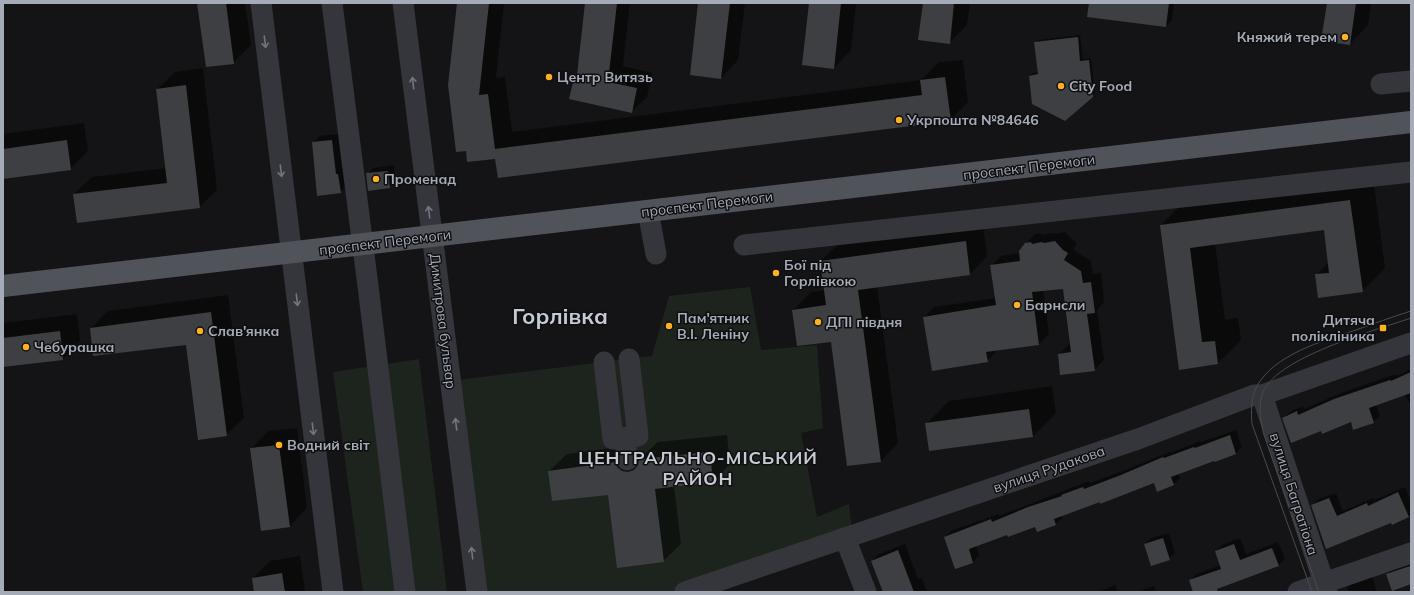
<svg xmlns="http://www.w3.org/2000/svg" width="1414" height="595" font-family="Mulish,sans-serif">
<rect width="100%" height="100%" fill="#141416"/>
<g fill="#1c241d">
<polygon points="750,287 761,350 817,345 823,428 801,433 817,517 849,504 853,538 697,592 484,592 458,380 652,356 669,296"/>
<polygon points="419,359 447,592 363,592 333,372"/>
</g>
<g fill="#0007">
<polygon points="198,3 245,3 251,45 233,63"/>
<polygon points="458,3 504,3 496,78 505,77 512,132 921,80 939,62 963,60 968,102 950,120 496,158 468,161"/>
<polygon points="586,3 630,3 623,66 652,73 647,97 631,112 576,75 578,72"/>
<polygon points="699,3 745,3 738,60 721,78"/>
<polygon points="810,3 856,3 851,50 834,68"/>
<polygon points="924,3 970,3 967,25 949,43"/>
<polygon points="1090,3 1174,3 1172,20 1166,26"/>
<polygon points="1328,3 1371,3 1368,25 1350,44"/>
<polygon points="1080,35 1083,59 1091,58 1095,93 1092,96 1030,76 1033,73 1039,72 1035,43 1038,40"/>
<polygon points="203,68 217,190 199,207 74,194 92,177 166,168 157,89 175,72"/>
<polygon points="84,123 88,151 70,169 3,178 3,134"/>
<polygon points="338,134 342,169 344,168 347,186 340,192 313,143 319,136"/>
<polygon points="394,165 395,181 389,187 367,174 373,168"/>
<polygon points="1373,177 1385,268 1362,291 1316,275 1329,262 1324,229 1215,243 1225,320 1238,318 1241,340 1218,363 1180,369 1161,225 1184,202"/>
<polygon points="983,224 987,256 970,274 877,286 898,443 881,461 831,341 793,310 811,292 825,290 821,261 838,244"/>
<polygon points="1065,232 1073,240 1077,243 1073,250 1091,261 1093,274 1101,273 1104,302 1097,310 1104,360 1094,370 1059,354 1068,345 1071,344 1064,288 1043,290 1049,334 1039,344 997,350 997,351 987,361 924,317 934,307 996,298 991,266 1001,256 1021,253 1025,244 1035,234 1040,233 1042,235 1052,233 1054,234"/>
<polygon points="228,295 244,418 226,435 186,343 91,328 108,311"/>
<polygon points="77,314 80,341 63,359 3,366 3,323"/>
<polygon points="1411,369 1411,401 1409,402 1405,394 1376,405 1380,416 1373,422 1351,420 1322,429 1283,418 1290,412 1303,406 1304,409 1341,393 1396,374 1397,376"/>
<polygon points="1052,386 1056,413 1033,436 926,424 949,401"/>
<polygon points="297,428 307,508 290,526 262,529 251,449 268,431"/>
<polygon points="1236,430 1242,447 1236,453 1215,461 1215,459 1178,473 1180,478 1174,484 1158,490 1154,482 1061,515 1062,518 1056,524 1036,526 1008,533 976,545 979,555 973,562 955,567 945,537 951,531 998,514 999,516 1089,481 1090,483 1128,469 1170,452 1170,453 1200,441 1201,442"/>
<polygon points="727,435 730,464 713,482 674,486 681,544 663,561 609,494 549,471 567,454 633,445 635,450 639,453 645,454 658,442"/>
<polygon points="1405,487 1410,499 1411,498 1411,515 1392,524 1391,521 1327,548 1312,506 1318,499 1336,493 1343,511 1373,498 1374,500"/>
<polygon points="1169,533 1175,553 1169,559 1145,544 1151,538"/>
<polygon points="1240,538 1246,554 1278,542 1285,559 1278,566 1222,586 1217,590 1213,592 1194,592 1190,581 1196,574 1221,565 1216,551 1222,545"/>
<polygon points="905,544 918,579 922,578 927,592 886,592 872,561 879,554"/>
<polygon points="300,556 305,592 255,592 253,578 270,561"/>
<polygon points="1411,562 1411,583 1387,575 1393,568"/>
<polygon points="1372,576 1377,592 1348,592 1347,588 1353,582"/>
<polygon points="1115,585 1118,592 1099,592 1100,591"/>
<polygon points="1154,586 1156,592 1138,592"/>
</g>
<g fill="#3e3f43">
<polygon points="197,3 226,3 234,64 206,67"/>
<polygon points="457,3 489,3 479,95 488,94 495,149 922,95 920,80 945,77 951,121 498,178 495,159 467,162 466,151 456,152 448,85"/>
<polygon points="585,3 617,3 608,82 637,88 632,113 569,99 575,74 577,75"/>
<polygon points="698,3 730,3 721,79 690,75"/>
<polygon points="809,3 841,3 834,69 802,65"/>
<polygon points="923,3 954,3 950,44 918,40"/>
<polygon points="1089,3 1169,3 1166,27 1087,17"/>
<polygon points="1327,3 1356,3 1350,45 1321,41"/>
<polygon points="1078,37 1080,61 1089,60 1093,97 1065,121 1032,104 1029,76 1038,74 1034,42"/>
<polygon points="186,85 200,208 77,223 73,194 167,183 156,89"/>
<polygon points="67,140 71,170 3,179 3,149"/>
<polygon points="332,140 336,174 338,174 341,193 317,196 312,142"/>
<polygon points="388,171 390,188 368,191 366,173"/>
<polygon points="1350,200 1363,292 1318,298 1315,274 1329,273 1324,230 1190,248 1202,342 1215,341 1218,364 1179,370 1160,225"/>
<polygon points="966,241 970,275 858,290 881,462 847,466 831,342 797,346 792,310 826,305 820,261"/>
<polygon points="1055,241 1063,250 1068,253 1064,260 1081,271 1083,283 1091,282 1095,313 1087,314 1095,371 1060,375 1058,354 1071,352 1063,289 1032,292 1039,345 986,352 988,362 932,371 923,317 996,305 990,265 1020,261 1019,251 1025,243 1031,242 1032,244 1042,242 1044,243"/>
<polygon points="211,312 227,436 198,440 186,345 93,356 90,328"/>
<polygon points="60,331 63,360 3,367 3,338"/>
<polygon points="1411,372 1411,393 1369,408 1374,423 1353,430 1351,422 1322,434 1321,431 1291,443 1282,418 1297,411 1298,415 1334,399 1390,380 1391,381"/>
<polygon points="1029,409 1033,437 929,451 925,423"/>
<polygon points="1230,435 1236,454 1215,462 1214,461 1171,477 1174,485 1157,492 1154,483 1100,504 1100,502 1054,519 1056,525 1037,532 1035,527 1008,537 1007,535 969,549 973,563 955,569 944,537 991,519 992,522 1028,507 1062,496 1061,495 1083,487 1084,489 1121,475 1163,457 1164,458 1194,447 1195,448"/>
<polygon points="279,445 290,527 261,531 250,448"/>
<polygon points="710,452 713,482 655,489 664,562 617,568 608,495 552,501 548,471 615,462 617,467 622,471 628,472 634,470 638,465 639,459"/>
<polygon points="1398,492 1409,517 1392,525 1391,523 1326,549 1311,505 1329,498 1337,516 1367,503 1368,506"/>
<polygon points="1163,538 1170,560 1151,566 1144,544"/>
<polygon points="1234,544 1240,560 1272,548 1279,566 1217,589 1218,592 1193,592 1189,580 1221,569 1215,551"/>
<polygon points="898,550 914,592 883,592 871,561"/>
<polygon points="1410,566 1411,569 1411,584 1392,591 1386,574"/>
<polygon points="282,573 285,592 254,592 252,578"/>
</g>
<g fill="none" stroke-linecap="round" stroke-linejoin="round">
<g stroke="#35363b" stroke-width="21">
<polyline points="261,3 333,592"/>
<polyline points="332,3 368,286 405,592"/>
<polyline points="403,3 477,592"/>
<polyline points="1381,84 1411,81"/>
<polyline points="648,211 656,254"/>
<polyline points="744,245 1411,172"/>
<polyline points="604,362 613,439 638,436 629,359"/>
<polyline points="1262,395 1327,592"/>
<polyline points="625,438 627,460"/>
<polyline points="845,538 866,592"/>
<polyline points="685,592 1138,439 1254,395 1262,395 1411,343"/>
<polyline points="1298,592 1411,553"/>
</g>
<polyline stroke="#50535a" stroke-width="22" points="3,286 1411,122"/>
<g stroke="#484a50" stroke-width="1">
<path d="M1312,592l-60,-168c-1,-12 -1,-28 5,-38 17,-31 65,-45 96,-55 20,-7 39,-14 58,-20"/>
<path d="M1319,592l-55,-157c-3,-13 -6,-27 -2,-40 10,-37 115,-65 149,-77"/>
</g>
</g>
<defs><path id="oneway-shaft" d="M-6 0H5M1.5-3L5.5 0L1.5 3" fill="none" stroke-width="1.6" stroke-linecap="round" stroke-linejoin="round"/></defs>
<g stroke="#73767f">
<use href="#oneway-shaft" transform="translate(265 42) rotate(83)"/>
<use href="#oneway-shaft" transform="translate(413 83) rotate(-97)"/>
<use href="#oneway-shaft" transform="translate(281 171) rotate(83)"/>
<use href="#oneway-shaft" transform="translate(429 212) rotate(-97)"/>
<use href="#oneway-shaft" transform="translate(297 300) rotate(83)"/>
<use href="#oneway-shaft" transform="translate(456 424) rotate(-97)"/>
<use href="#oneway-shaft" transform="translate(313 429) rotate(83)"/>
<use href="#oneway-shaft" transform="translate(472 553) rotate(-97)"/>
</g>
<g fill="#fdb024" stroke="#0f0f11" stroke-width="1.5">
<circle cx="1345" cy="37" r="4"/>
<circle cx="549" cy="77" r="4"/>
<circle cx="1061" cy="86" r="4"/>
<circle cx="899" cy="120" r="4"/>
<circle cx="376" cy="179" r="4"/>
<circle cx="776" cy="273" r="4"/>
<circle cx="1017" cy="305" r="4"/>
<circle cx="818" cy="322" r="4"/>
<circle cx="669" cy="326" r="4"/>
<rect x="1379" y="324" width="8" height="8" rx="2"/>
<circle cx="200" cy="331" r="4"/>
<circle cx="26" cy="347" r="4"/>
<circle cx="279" cy="445" r="4"/>
</g>
<g text-anchor="middle" stroke-width="3" stroke-linejoin="round" paint-order="stroke">
<g font-size="14" font-weight="bold" fill="#a5abb7" stroke="#0f0f11" text-anchor="start">
<text x="1337" y="42" text-anchor="end">Княжий терем</text>
<text x="557" y="82">Центр Витязь</text>
<text x="1069" y="91">City Food</text>
<text x="907" y="125">Укрпошта №84646</text>
<text x="384" y="184">Променад</text>
<text x="784" y="270">Бої під<tspan x="784" dy="16">Горлівкою</tspan></text>
<text x="1025" y="310">Барнсли</text>
<text x="677" y="323">Пам'ятник<tspan x="677" dy="16">В.І. Леніну</tspan></text>
<text x="1375" y="325" text-anchor="end">Дитяча<tspan x="1375" dy="16">полікліника</tspan></text>
<text x="826" y="327">ДПІ півдня</text>
<text x="208" y="336">Слав'янка</text>
<text x="34" y="352">Чебурашка</text>
<text x="287" y="450">Водний світ</text>
</g>
<g font-size="14" fill="#a5abb7" stroke="#0f0f11">
<text transform="translate(1029 167) rotate(-7)" y="5">проспект Перемоги</text>
<text transform="translate(707 204) rotate(-7)" y="5">проспект Перемоги</text>
<text transform="translate(385 242) rotate(-7)" y="5">проспект Перемоги</text>
<text transform="translate(443 321) rotate(83)" y="5">Димитрова бульвар</text>
<text transform="translate(1049 469) rotate(-19)" y="5">вулиця Рудакова</text>
<text transform="translate(1294 494) rotate(72)" y="5">вулиця Багратіона</text>
</g>
<g font-size="18" font-weight="bold" letter-spacing="1" fill="#c6cad3" stroke="#0f0f11">
<text x="698" y="464">ЦЕНТРАЛЬНО-МІСЬКИЙ<tspan x="698" dy="21">РАЙОН</tspan></text>
</g>
<g font-size="22" font-weight="bold" fill="#c6cad3" stroke="#0f0f11">
<text x="560" y="324">Горлівка</text>
</g>
</g>
<rect width="1414" height="595" fill="none" stroke="#a5abb7" stroke-width="8"/>
</svg>
